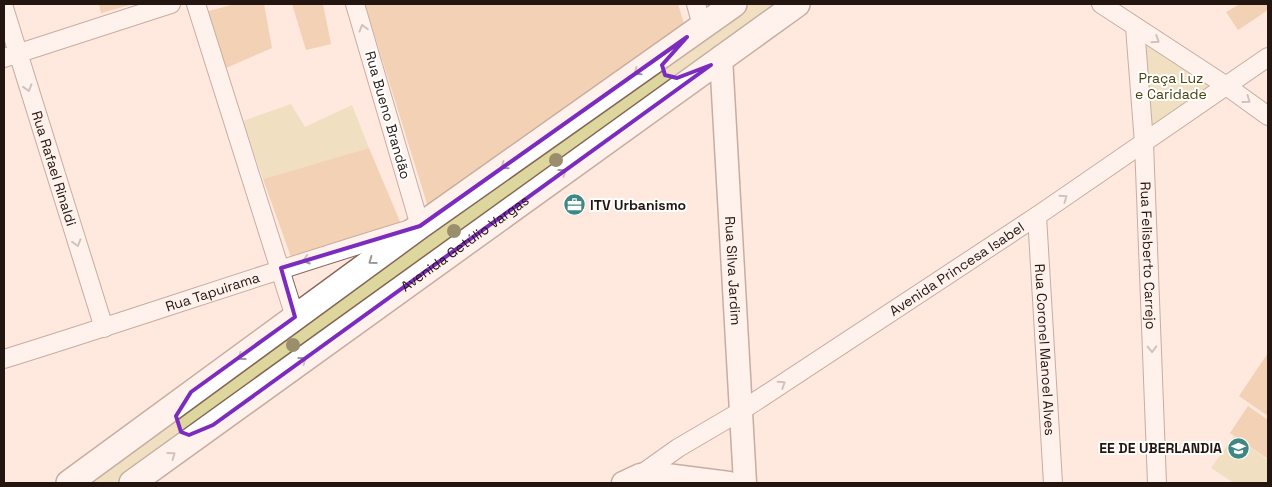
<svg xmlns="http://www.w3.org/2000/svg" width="1272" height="487" font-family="'Space Grotesk',sans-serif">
<rect width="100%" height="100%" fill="#ffe8de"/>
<g fill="#ddd79d">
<polygon points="751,4 784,4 119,483 88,483"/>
<polygon points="1139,34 1220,85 1147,135"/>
<polygon points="291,104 305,127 352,105 369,148 263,179 243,121"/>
<polygon points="1234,436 1268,460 1268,483 1234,483 1211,468"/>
</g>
<g fill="#e2b780">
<polygon points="99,4 133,4 101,13"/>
<polygon points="235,4 264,4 272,48 219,71 205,12"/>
<polygon points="292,4 323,4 331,44 306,50"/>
<polygon points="365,4 678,4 685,27 428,207"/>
<polygon points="1240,4 1268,4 1268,10 1238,30 1226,12"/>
<polygon points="369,148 401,224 291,257 263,179"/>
<polygon points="1268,353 1268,416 1239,396"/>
<polygon points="1248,406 1268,420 1268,459 1230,433"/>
</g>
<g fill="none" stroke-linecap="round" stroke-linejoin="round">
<defs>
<g id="minor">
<polyline points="196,4 295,317"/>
<polyline points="696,4 702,26"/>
<polyline points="1101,4 1225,85 1268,116"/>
<path id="s1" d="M4,8l100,320"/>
<path id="s2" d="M1135,27l9,116 13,340"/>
<polyline points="4,58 171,4"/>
<path id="s3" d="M1037,216l16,267"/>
<path id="s4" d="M4,359c139,-43 276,-91 416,-133l-65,-222"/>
<path id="s5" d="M640,475l38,-27 63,-37 296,-195 231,-159"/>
</g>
<g id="tertiary">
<path id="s6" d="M721,57l24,426"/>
<polyline points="623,483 640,475 651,473 729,483"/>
</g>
<g id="secondary">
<polyline points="69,483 420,226 734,4"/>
<path id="s7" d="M132,483l665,-479"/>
</g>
</defs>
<use href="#minor" stroke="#856557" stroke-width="20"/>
<use href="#tertiary" stroke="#856557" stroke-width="25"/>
<use href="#secondary" stroke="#856557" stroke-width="28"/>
<use href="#minor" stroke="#fff" stroke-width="18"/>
<use href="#tertiary" stroke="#fff" stroke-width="22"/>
<use href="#secondary" stroke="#fff" stroke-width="25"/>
</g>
<g fill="#9b8e6d">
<circle cx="556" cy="160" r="7"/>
<circle cx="454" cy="231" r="7"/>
<circle cx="293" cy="345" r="7"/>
</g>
<defs><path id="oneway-chevron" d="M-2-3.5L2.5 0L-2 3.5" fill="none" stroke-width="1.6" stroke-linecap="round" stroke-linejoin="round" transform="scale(1.25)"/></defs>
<g stroke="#9c9694">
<use href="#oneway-chevron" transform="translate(363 28) rotate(-106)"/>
<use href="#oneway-chevron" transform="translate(1156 40) rotate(33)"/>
<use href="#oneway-chevron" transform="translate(637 72) rotate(145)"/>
<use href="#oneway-chevron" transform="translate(28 88) rotate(73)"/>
<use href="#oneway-chevron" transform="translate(1247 100) rotate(36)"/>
<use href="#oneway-chevron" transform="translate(504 166) rotate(145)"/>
<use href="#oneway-chevron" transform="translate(563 172) rotate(-36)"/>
<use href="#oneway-chevron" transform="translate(1064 198) rotate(-34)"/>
<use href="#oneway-chevron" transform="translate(77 243) rotate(73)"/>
<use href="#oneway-chevron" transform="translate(306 260) rotate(163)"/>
<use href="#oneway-chevron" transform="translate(372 261) rotate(144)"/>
<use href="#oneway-chevron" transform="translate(1152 349) rotate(88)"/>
<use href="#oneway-chevron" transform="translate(241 357) rotate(144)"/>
<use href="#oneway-chevron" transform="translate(303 360) rotate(-36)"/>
<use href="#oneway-chevron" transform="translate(782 384) rotate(-33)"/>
<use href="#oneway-chevron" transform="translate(172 455) rotate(-36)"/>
</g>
<path d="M0 0H1272V487H0ZM687,37l-25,28 3,10 12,3 34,-13 -498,360 -24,10 -8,-3 -5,-16 15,-24 104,-75 -14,-49 139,-42z" fill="#ffe8de" fill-opacity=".55" fill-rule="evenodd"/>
<path fill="none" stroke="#7b2cbf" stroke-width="4" stroke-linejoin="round" d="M687,37l-25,28 3,10 12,3 34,-13 -498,360 -24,10 -8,-3 -5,-16 15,-24 104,-75 -14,-49 139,-42z"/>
<defs>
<symbol id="office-disc" viewBox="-11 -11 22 22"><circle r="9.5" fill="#3f8783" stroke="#fff"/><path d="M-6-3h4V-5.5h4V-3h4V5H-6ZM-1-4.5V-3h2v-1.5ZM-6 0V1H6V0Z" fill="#fff"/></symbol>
<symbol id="school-disc" viewBox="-11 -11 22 22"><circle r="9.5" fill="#3f8783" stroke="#fff"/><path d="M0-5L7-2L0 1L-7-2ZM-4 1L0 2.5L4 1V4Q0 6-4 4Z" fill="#fff"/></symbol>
</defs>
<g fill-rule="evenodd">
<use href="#office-disc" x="562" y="192" width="25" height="25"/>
<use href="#school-disc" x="1226" y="436" width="25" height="25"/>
</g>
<g text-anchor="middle" stroke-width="4" stroke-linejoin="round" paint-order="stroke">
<g font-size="14" fill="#4a4410" stroke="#fff">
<text x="1171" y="83">Praça Luz<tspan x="1171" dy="16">e Caridade</tspan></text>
</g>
<g font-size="14" fill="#231611" stroke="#fff">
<text transform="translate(388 115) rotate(74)" y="5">Rua Bueno Brandão</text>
<text dy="5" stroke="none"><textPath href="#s1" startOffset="168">Rua Rafael Rinaldi</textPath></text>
<text dy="5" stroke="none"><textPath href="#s7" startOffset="410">Avenida Getúlio Vargas</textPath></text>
<text dy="5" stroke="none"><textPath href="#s2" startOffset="229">Rua Felisberto Carrejo</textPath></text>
<text dy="5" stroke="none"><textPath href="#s6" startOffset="214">Rua Silva Jardim</textPath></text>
<text dy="5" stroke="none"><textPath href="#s5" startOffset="378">Avenida Princesa Isabel</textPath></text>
<text dy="5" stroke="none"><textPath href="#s4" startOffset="219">Rua Tapuirama</textPath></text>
<text dy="5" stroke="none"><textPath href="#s3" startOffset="134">Rua Coronel Manoel Alves</textPath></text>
</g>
<g font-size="14" font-weight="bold" fill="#231611" stroke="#fff" text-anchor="start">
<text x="590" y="210">ITV Urbanismo</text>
<text x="1222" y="453" text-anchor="end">EE DE UBERLANDIA</text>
</g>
</g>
<rect width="1272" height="487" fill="none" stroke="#231611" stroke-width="10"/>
</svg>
